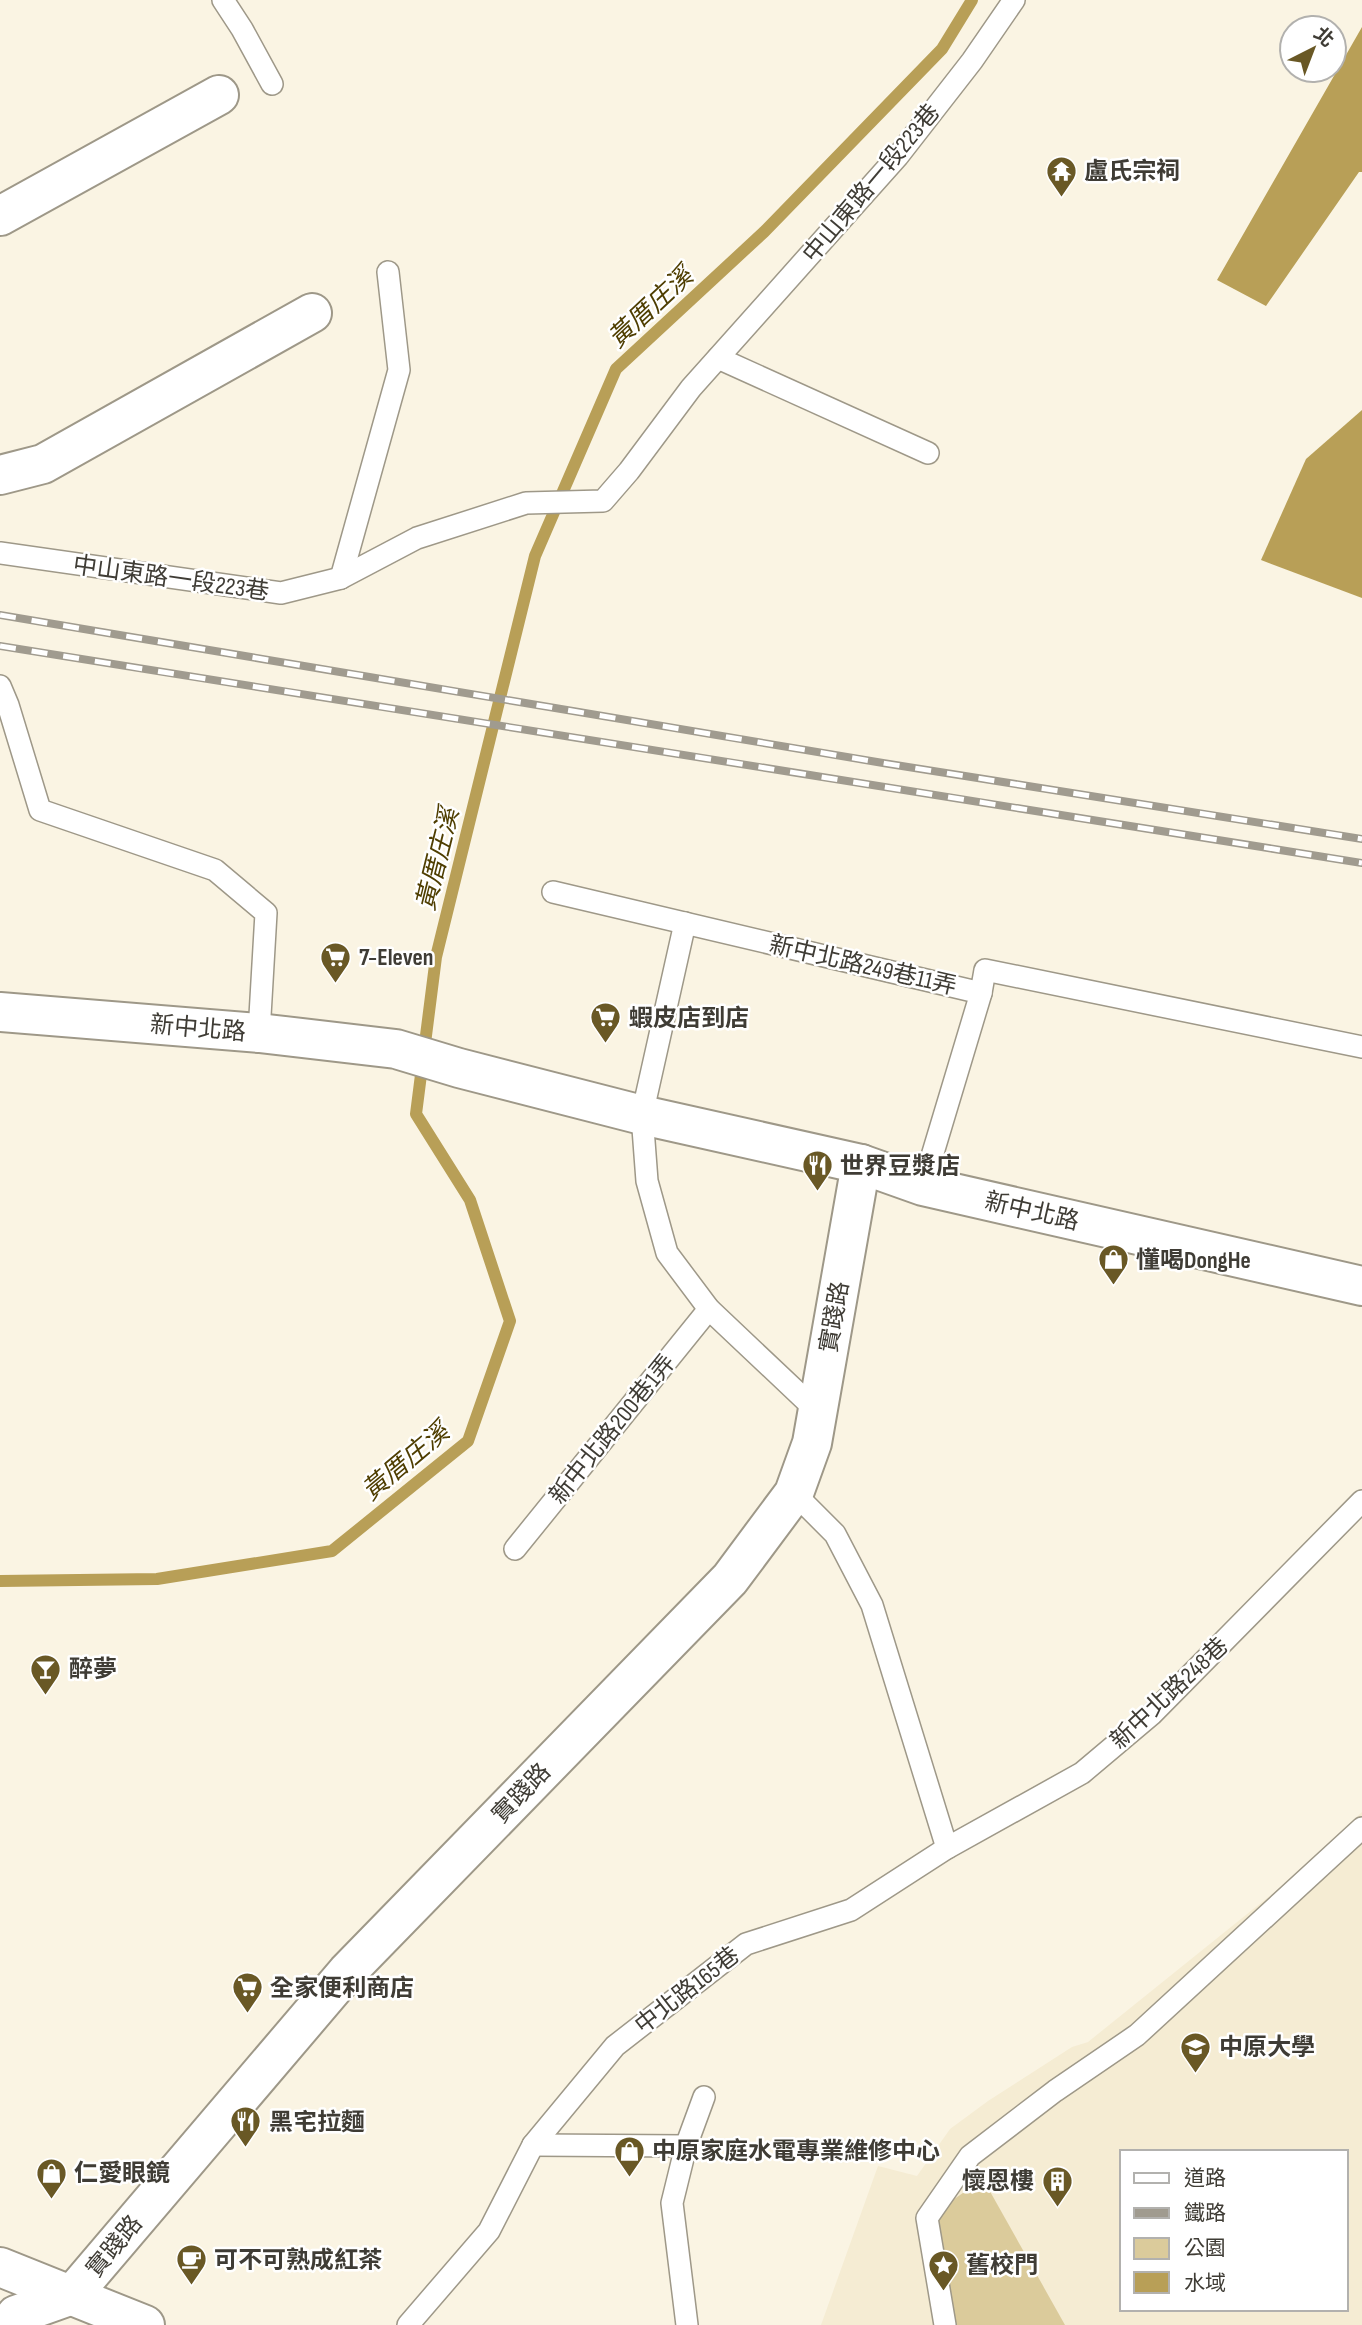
<svg xmlns="http://www.w3.org/2000/svg" width="1362" height="2325" font-family="'Sofia Sans Condensed','Noto Sans TC',sans-serif">
<rect width="100%" height="100%" fill="#faf4e3"/>
<path fill="#f5ecd3" fill-rule="evenodd" d="M1362,1812v513h-541l57,-159 39,10 33,-47 38,-28 84,-54 16,-5 209,-168zM1122,2152h224v157h-224z"/>
<polygon fill="#dbcb9b" points="983,2179 1065,2325 945,2325 927,2218"/>
<g fill="#b89f57">
<polygon points="1362,27 1362,172 1359,172 1266,306 1217,280"/>
<polygon points="1362,410 1362,598 1261,560 1306,459"/>
</g>
<g fill="none" stroke-linecap="round" stroke-linejoin="round">
<polyline stroke="#b89f57" stroke-width="12" points="0,1581 157,1579 332,1551 468,1441 510,1321 470,1200 416,1114 436,957 535,556 616,369 764,232 942,49 972,0"/>
<defs>
<g id="lane">
<polyline points="223,0 242,29 272,84"/>
<polyline points="718,358 928,453"/>
<polyline points="0,553 281,593 341,578 417,538 526,503 603,501 629,471 691,388 898,156 972,61 1014,0"/>
<polyline points="341,578 399,370 388,272"/>
<polyline points="0,686 8,705 40,810 215,870 266,913 259,1033"/>
<polyline points="553,892 981,993 985,970 1362,1047"/>
<polyline points="685,923 642,1115 647,1181 667,1253 709,1309 818,1412"/>
<polyline points="923,1186 981,993"/>
<polyline points="794,1493 835,1534 872,1605 947,1848"/>
<polyline points="515,1549 709,1309"/>
<polyline points="533,2145 686,2146"/>
<polyline points="408,2325 489,2231 533,2145 615,2046 746,1944 851,1910 947,1848 1082,1773 1152,1714 1362,1501"/>
<polyline points="687,2325 672,2203 686,2146 704,2097"/>
<polyline points="945,2325 927,2218 970,2156 1055,2091 1137,2035 1362,1828"/>
</g>
<g id="street">
<polyline points="0,216 219,95"/>
<polyline points="0,475 43,464 312,313"/>
<polyline points="0,2267 145,2325"/>
<polyline points="16,2325 16,2315 72,2295 347,1972 730,1579 794,1493 812,1443 861,1164"/>
</g>
<polyline id="secondary" points="0,1012 259,1033 396,1049 459,1068 642,1115 861,1164 923,1186 1362,1286"/>
</defs>
<use href="#lane" stroke="#9e9888" stroke-width="24"/>
<use href="#street" stroke="#9e9888" stroke-width="42"/>
<use href="#secondary" stroke="#9e9888" stroke-width="42"/>
<use href="#lane" stroke="#fff" stroke-width="21"/>
<use href="#street" stroke="#fff" stroke-width="38"/>
<use href="#secondary" stroke="#fff" stroke-width="38"/>
<defs>
<g id="rail">
<polyline points="0,615 883,763 1362,839"/>
<polyline points="0,646 1362,863"/>
</g>
</defs>
<use href="#rail" stroke="#a09b8f" stroke-width="8"/>
<use href="#rail" stroke="#fff" stroke-width="5" stroke-dasharray="16" stroke-linecap="butt"/>
</g>
<defs>
<symbol id="temple-pin" viewBox="-11 -11 22 30"><path d="M0 17L-7.5 6A9.5 9.5 0 1 1 7.5 6Z" fill="#695825" stroke="#fff"/><path d="M0-6L5-2H3V0L6.5 2.5H4V6H1.5V3h-3V6H-4V2.5H-6.5L-3 0V-2H-5Z" fill="#fff"/></symbol>
<symbol id="supermarket-pin" viewBox="-11 -11 22 30"><path d="M0 17L-7.5 6A9.5 9.5 0 1 1 7.5 6Z" fill="#695825" stroke="#fff"/><path d="M-6-5.5h2.5l.6 2H6L4.5 2H-2.5L-4.4-4H-6ZM-1.5 3.2a1.3 1.3 0 1 0 .1 0ZM3 3.2a1.3 1.3 0 1 0 .1 0Z" fill="#fff"/></symbol>
<symbol id="restaurant-pin" viewBox="-11 -11 22 30"><path d="M0 17L-7.5 6A9.5 9.5 0 1 1 7.5 6Z" fill="#695825" stroke="#fff"/><path d="M-5-6h1v4h1v-4h1v4h1v-4h1v5L-1.5 .5V6h-2V.5L-5-1ZM5-6V6H3V1.5H1.5Q1.5-4 5-6Z" fill="#fff"/></symbol>
<symbol id="shop-pin" viewBox="-11 -11 22 30"><path d="M0 17L-7.5 6A9.5 9.5 0 1 1 7.5 6Z" fill="#695825" stroke="#fff"/><path d="M-5-2.5h2.3a2.7 3.5 0 0 1 5.4 0H5L5.5 6h-11ZM-1.5-2.5h3a1.5 2.3 0 0 0-3 0Z" fill="#fff"/></symbol>
<symbol id="bar-pin" viewBox="-11 -11 22 30"><path d="M0 17L-7.5 6A9.5 9.5 0 1 1 7.5 6Z" fill="#695825" stroke="#fff"/><path d="M-6-5H6L.8 .8V4.5H3.5V6h-7V4.5H-.8V.8Z" fill="#fff"/></symbol>
<symbol id="university-pin" viewBox="-11 -11 22 30"><path d="M0 17L-7.5 6A9.5 9.5 0 1 1 7.5 6Z" fill="#695825" stroke="#fff"/><path d="M0-5L7-2L0 1L-7-2ZM-4 1L0 2.5L4 1V4Q0 6-4 4Z" fill="#fff"/></symbol>
<symbol id="building-pin" viewBox="-11 -11 22 30"><path d="M0 17L-7.5 6A9.5 9.5 0 1 1 7.5 6Z" fill="#695825" stroke="#fff"/><path d="M-4-6H4V6H1V3H-1V6H-4ZM-2.5-4.3h1.7v1.8h-1.7ZM.8-4.3h1.7v1.8H.8ZM-2.5-1h1.7V.8h-1.7ZM.8-1h1.7V.8H.8Z" fill="#fff"/></symbol>
<symbol id="cafe-pin" viewBox="-11 -11 22 30"><path d="M0 17L-7.5 6A9.5 9.5 0 1 1 7.5 6Z" fill="#695825" stroke="#fff"/><path d="M-5.5-4.5H6V0H3Q3 3.5 0 3.5H-2.5Q-5.5 3.5-5.5 0ZM3-3.2v2h1.7v-2ZM-6 4.5H4V6H-6Z" fill="#fff"/></symbol>
<symbol id="sight-pin" viewBox="-11 -11 22 30"><path d="M0 17L-7.5 6A9.5 9.5 0 1 1 7.5 6Z" fill="#695825" stroke="#fff"/><path d="M0-6L1.8-2.2L6-1.7L2.9 1.2L3.7 5.4L0 3.3L-3.7 5.4L-2.9 1.2L-6-1.7L-1.8-2.2Z" fill="#fff"/></symbol>
</defs>
<g fill-rule="evenodd">
<use href="#temple-pin" x="1044" y="154" width="35" height="47"/>
<use href="#supermarket-pin" x="318" y="940" width="35" height="47"/>
<use href="#supermarket-pin" x="588" y="1000" width="35" height="47"/>
<use href="#restaurant-pin" x="800" y="1148" width="35" height="47"/>
<use href="#shop-pin" x="1096" y="1242" width="35" height="47"/>
<use href="#bar-pin" x="28" y="1652" width="35" height="47"/>
<use href="#supermarket-pin" x="230" y="1970" width="35" height="47"/>
<use href="#university-pin" x="1178" y="2030" width="35" height="47"/>
<use href="#restaurant-pin" x="228" y="2104" width="35" height="47"/>
<use href="#shop-pin" x="612" y="2134" width="35" height="47"/>
<use href="#shop-pin" x="34" y="2156" width="35" height="47"/>
<use href="#building-pin" x="1040" y="2164" width="35" height="47"/>
<use href="#cafe-pin" x="174" y="2242" width="35" height="47"/>
<use href="#sight-pin" x="926" y="2248" width="35" height="47"/>
</g>
<g text-anchor="middle" stroke-width="5" stroke-linejoin="round" paint-order="stroke">
<g font-size="24" font-weight="bold" fill="#3f3c35" stroke="#fff" text-anchor="start">
<text x="1084" y="179">盧氏宗祠</text>
<text x="359" y="965">7-Eleven</text>
<text x="629" y="1026">蝦皮店到店</text>
<text x="840" y="1174">世界豆漿店</text>
<text x="1136" y="1268">懂喝DongHe</text>
<text x="69" y="1677">醉夢</text>
<text x="270" y="1996">全家便利商店</text>
<text x="1219" y="2055">中原大學</text>
<text x="269" y="2130">黑宅拉麵</text>
<text x="652" y="2159">中原家庭水電專業維修中心</text>
<text x="74" y="2181">仁愛眼鏡</text>
<text x="1034" y="2189" text-anchor="end">懷恩樓</text>
<text x="214" y="2268">可不可熟成紅茶</text>
<text x="966" y="2273">舊校門</text>
</g>
<g font-size="24" fill="#3f3c35" stroke="#fff">
<text transform="translate(871 183) rotate(-50)" y="8">中山東路一段223巷</text>
<text transform="translate(171 578) rotate(8)" y="8">中山東路一段223巷</text>
<text transform="translate(863 965) rotate(13)" y="8">新中北路249巷11弄</text>
<text transform="translate(198 1028) rotate(5)" y="8">新中北路</text>
<text transform="translate(1032 1211) rotate(13)" y="8">新中北路</text>
<text transform="translate(834 1317) rotate(-80)" y="8">實踐路</text>
<text transform="translate(612 1429) rotate(-51)" y="8">新中北路200巷1弄</text>
<text transform="translate(1169 1693) rotate(-43)" y="8">新中北路248巷</text>
<text transform="translate(521 1793) rotate(-46)" y="8">實踐路</text>
<text transform="translate(687 1990) rotate(-38)" y="8">中北路165巷</text>
<text transform="translate(114 2246) rotate(-50)" y="8">實踐路</text>
</g>
<g font-size="26" font-style="italic" fill="#4f3e00" stroke="#fff">
<text transform="translate(650 307) rotate(-43)" y="9">黃厝庄溪</text>
<text transform="translate(437 859) rotate(-76)" y="9">黃厝庄溪</text>
<text transform="translate(405 1461) rotate(-40)" y="9">黃厝庄溪</text>
</g>
</g>
<rect x="1120" y="2150" width="228" height="161" fill="#ffffff" stroke="#b2b1ae" stroke-width="2"/>
<rect x="1134" y="2173" width="35" height="10" fill="#ffffff" stroke="#b2b1ae" stroke-width="2"/>
<text x="1184" y="2185" font-size="21" fill="#3f3c35">道路</text>
<rect x="1134" y="2208" width="35" height="10" fill="#a09b8f" stroke="#b2b1ae" stroke-width="2"/>
<text x="1184" y="2220" font-size="21" fill="#3f3c35">鐵路</text>
<rect x="1134" y="2238" width="35" height="21" fill="#dbcb9b" stroke="#b2b1ae" stroke-width="2"/>
<text x="1184" y="2255" font-size="21" fill="#3f3c35">公園</text>
<rect x="1134" y="2272" width="35" height="21" fill="#b89f57" stroke="#b2b1ae" stroke-width="2"/>
<text x="1184" y="2290" font-size="21" fill="#3f3c35">水域</text>
<g transform="translate(1313 49) rotate(42)"><circle r="33" fill="#ffffff" stroke="#b2b1ae" stroke-width="2"/>
<path d="M0-5L12 26L0 18L-12 26Z" fill="#695825"/>
<text y="-10" font-size="19" font-weight="bold" text-anchor="middle" fill="#3f3c35">北</text>
</g>
</svg>
